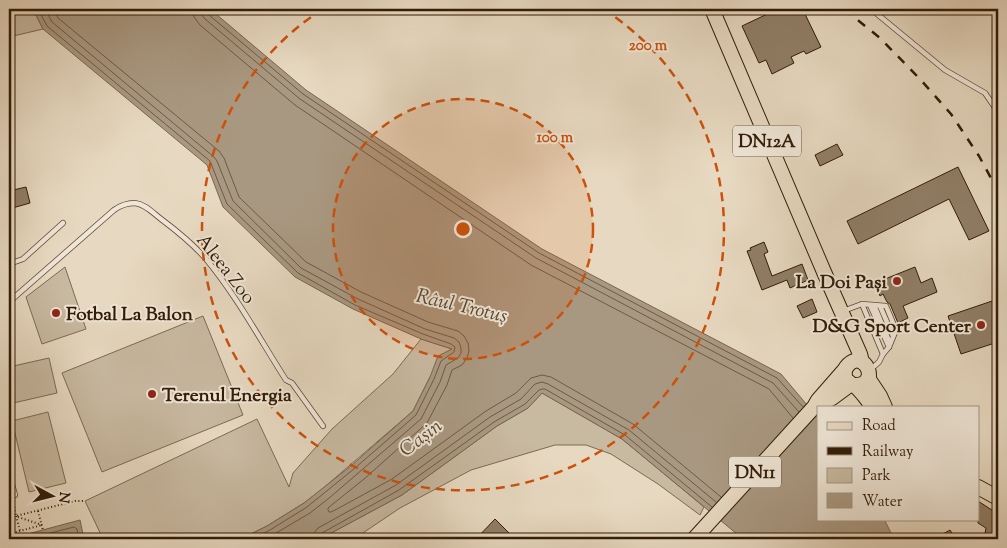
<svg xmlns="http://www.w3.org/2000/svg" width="1007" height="548" font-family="'Sorts Mill Goudy',serif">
<rect width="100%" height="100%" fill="#e7d9c1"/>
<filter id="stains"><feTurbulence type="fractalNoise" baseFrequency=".004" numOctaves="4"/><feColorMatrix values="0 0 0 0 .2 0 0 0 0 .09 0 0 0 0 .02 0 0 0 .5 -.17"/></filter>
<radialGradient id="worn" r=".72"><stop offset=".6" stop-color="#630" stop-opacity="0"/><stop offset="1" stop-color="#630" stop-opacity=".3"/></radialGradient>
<g fill="#c8b9a1" stroke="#7c6a54">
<polygon points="9,9 33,9 43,29 9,37"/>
<polygon points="65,267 86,329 42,344 26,297"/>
<polygon points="203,316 243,415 102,472 62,373"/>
<polygon points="421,339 452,349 430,377 413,411 321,490 304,503 267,526 241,539 103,539 85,501 257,419 289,487 293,473 332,429 393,374"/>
<polygon points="49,358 57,393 9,404 9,367"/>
<polygon points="542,393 622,439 704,507 700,515 658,484 611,454 586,445 555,445 471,470 400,508 354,539 320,539 402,495 497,426 528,408"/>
<polygon points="48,412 66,483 29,492 12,421"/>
</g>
<g fill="#a99881" stroke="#796650">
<polygon points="33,9 210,9 306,90 542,249 781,374 818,418 818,519 884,519 894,539 743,539 622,439 542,393 528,408 497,426 402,495 320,539 241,539 267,526 304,503 352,465 413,411 430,377 438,356 452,349 421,339 353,309 295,277 223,207 207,165 43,29"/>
<polygon points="80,520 84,539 9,539"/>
</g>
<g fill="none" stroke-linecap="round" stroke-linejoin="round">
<g stroke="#6d5a44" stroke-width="1">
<polyline points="38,9 47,26 210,161 227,204 298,273 355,305 423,334 451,344 455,347 454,352 441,361 434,379 416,415 355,468 307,507 270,530 252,539"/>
<polyline points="45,9 52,22 214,157 217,161 233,201 301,268 358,299 425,329 454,338 459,342 461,348 461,353 458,358 446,365 440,382 421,419 328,499 310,513 266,539"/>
<polyline points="54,9 58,18 219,151 224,158 239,197 306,262 361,292 428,322 458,331 464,336 468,343 469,351 467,358 462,365 452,370 447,385 427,423 364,479 328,508 328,510 329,512 331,512 337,509 392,479 486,411 516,393 531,378 542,375 551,377 633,424 721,497"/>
<polyline points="193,9 194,17 200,25 295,105 531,265 769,389 793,418"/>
<polyline points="201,9 201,14 205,19 300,99 536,258 773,383 799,412"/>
<polyline points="207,9 209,15 303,94 539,253 777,378 803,407"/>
<polyline points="27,539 74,527 77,529 79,539"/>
<polyline points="313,539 314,533 318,528 396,485 490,417 521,399 535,384 542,382 548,384 629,430 716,502"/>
<polyline points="319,539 319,535 322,533 399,490 494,422 525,404 539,390 542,389 545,389 625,435 712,507"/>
</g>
</g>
<g fill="#907e67" stroke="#311b06">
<polygon points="778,9 801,9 803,10 821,47 806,54 804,51 791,57 794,63 772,74 766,60 759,63 742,26"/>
<polygon points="837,144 843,155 820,166 815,155"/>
<polygon points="958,167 989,231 969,240 949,199 858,244 847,221"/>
<polygon points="26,187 30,203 9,209 9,191"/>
<polygon points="764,242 768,252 764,254 772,276 802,264 808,280 790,288 787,280 762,290 747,251 751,250 750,248"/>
<polygon points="915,267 921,283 932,278 937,292 903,306 908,318 898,323 890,304 887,302 883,294 880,296 875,283"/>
<polygon points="812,299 817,312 803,318 797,306"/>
<polygon points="998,299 998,342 961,354 948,316"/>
<polygon points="978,501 998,514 998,539 984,539 986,528 978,523"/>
<polygon points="495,519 510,534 505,539 476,539"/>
<polygon points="950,530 956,539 934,539"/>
</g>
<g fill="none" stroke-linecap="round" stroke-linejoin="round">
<defs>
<g id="lane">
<polyline points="871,9 945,70 985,93 998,112"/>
<polyline points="9,264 23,259 63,223"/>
<path d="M9,302l105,-92c7,-5 13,-7 21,-7 10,1 18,10 26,16 16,12 32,25 45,40 30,36 55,82 80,121l6,3 31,43"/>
<polyline points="862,304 886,306 896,330 889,347 883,354"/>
<polyline points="870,305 889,347"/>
<polyline points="874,305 890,343"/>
<polyline points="880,306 893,336"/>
<polyline points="843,311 862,304 883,354 879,362 870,370"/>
<polyline points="9,473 15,495"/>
</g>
<g id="primary">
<polyline points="712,9 824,272 860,354 862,362"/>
<polyline points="868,378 880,396 885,407"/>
<path d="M854,385c28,1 11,-37 -6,-20 -3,3 -4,7 -3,11 0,2 2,5 4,6 4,4 2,1 6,4 7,6 12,14 18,21"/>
<polyline points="819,405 832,398 851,384"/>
<polyline points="978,487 998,498"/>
<polyline points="694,539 814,407 818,400 846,368"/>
</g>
</defs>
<use href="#lane" stroke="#5e4a35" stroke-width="6"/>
<use href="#primary" stroke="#311b06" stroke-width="16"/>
<g stroke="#311b06" stroke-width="2" stroke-dasharray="1 2.5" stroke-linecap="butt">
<polyline points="13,500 16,516 75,501 85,501"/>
<polyline points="38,511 43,530"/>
<polyline points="16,516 20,531"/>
<polyline points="18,517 42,525"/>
<polyline points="9,528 16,516"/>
<polyline points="9,534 42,525"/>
</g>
<use href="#lane" stroke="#efe6d7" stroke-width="4.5"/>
<use href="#primary" stroke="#e7d9c1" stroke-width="14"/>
<polyline stroke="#311b06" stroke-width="2.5" stroke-dasharray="9 9" stroke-linecap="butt" points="844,9 880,38 920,79 951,114 979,156 998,191"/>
</g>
<circle cx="463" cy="229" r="130" fill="#cd500b" fill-opacity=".12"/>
<g fill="none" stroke="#cd500b" stroke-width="2.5" stroke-dasharray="9 6">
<circle cx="463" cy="229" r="130"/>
<path d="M603 9A261 261 0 1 1 323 9"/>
</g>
<g fill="#8f2418" stroke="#efe6d7" stroke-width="2">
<circle cx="897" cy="281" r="5"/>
<circle cx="56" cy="313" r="5"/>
<circle cx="981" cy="325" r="5"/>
<circle cx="152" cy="394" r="5"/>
</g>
<g text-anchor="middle" stroke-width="4" stroke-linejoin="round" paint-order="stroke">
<g fill="#efe6d7" stroke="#6a5845" stroke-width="1">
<rect x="733" y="125.5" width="68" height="31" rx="4"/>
<rect x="729" y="456.5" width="52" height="31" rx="4"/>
</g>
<g font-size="18" font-weight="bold" fill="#311b06">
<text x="767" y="147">DN12A</text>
<text x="755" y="478">DN11</text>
</g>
<g font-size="19" fill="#311b06" stroke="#efe6d7">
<text transform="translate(227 268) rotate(52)" y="7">Aleea Zoo</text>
</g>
<g font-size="19" font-weight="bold" fill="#311b06" stroke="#efe6d7" text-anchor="end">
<text x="887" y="288">La Doi Pași</text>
<text x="66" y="320" text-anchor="start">Fotbal La Balon</text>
<text x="971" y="332">D&amp;G Sport Center</text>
<text x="162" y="401" text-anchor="start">Terenul Energia</text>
</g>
<g font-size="20" font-style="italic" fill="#5b4731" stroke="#efe6d7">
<text transform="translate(462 305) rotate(13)" y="7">Râul Trotuș</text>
<text transform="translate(420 437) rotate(-37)" y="7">Cașin</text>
</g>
</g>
<circle cx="463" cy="229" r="8" fill="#cd500b" stroke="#efe6d7" stroke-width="2.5"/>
<g font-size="15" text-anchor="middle" font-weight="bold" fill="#cd500b" stroke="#efe6d7" stroke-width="4" stroke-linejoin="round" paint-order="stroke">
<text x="648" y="50">200 m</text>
<text x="555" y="142">100 m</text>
</g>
<rect width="1007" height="548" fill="none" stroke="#e7d9c1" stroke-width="30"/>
<rect x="10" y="10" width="987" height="528" fill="none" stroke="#311b06" stroke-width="2.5"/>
<rect x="15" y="15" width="977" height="518" fill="none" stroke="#311b06"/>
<rect x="817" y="406" width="162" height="115" fill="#efe6d7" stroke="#a39583"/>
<rect x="827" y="422" width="25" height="8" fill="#e7d9c1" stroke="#a39583"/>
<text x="862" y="430" font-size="15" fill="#311b06">Road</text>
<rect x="827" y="447" width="25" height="8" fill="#311b06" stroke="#a39583"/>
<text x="862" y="456" font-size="15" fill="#311b06">Railway</text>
<rect x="827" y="468" width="25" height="15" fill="#c8b9a1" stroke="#a39583"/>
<text x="862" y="480" font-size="15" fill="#311b06">Park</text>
<rect x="827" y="493" width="25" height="15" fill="#a99881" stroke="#a39583"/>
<text x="862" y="506" font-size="15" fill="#311b06">Water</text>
<g transform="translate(52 496) rotate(97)" stroke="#efe6d7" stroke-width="4" paint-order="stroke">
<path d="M0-4L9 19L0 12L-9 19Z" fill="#311b06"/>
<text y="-8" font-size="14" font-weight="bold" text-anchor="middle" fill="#311b06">N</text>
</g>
<rect width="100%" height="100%" filter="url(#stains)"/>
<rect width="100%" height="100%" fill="url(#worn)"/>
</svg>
